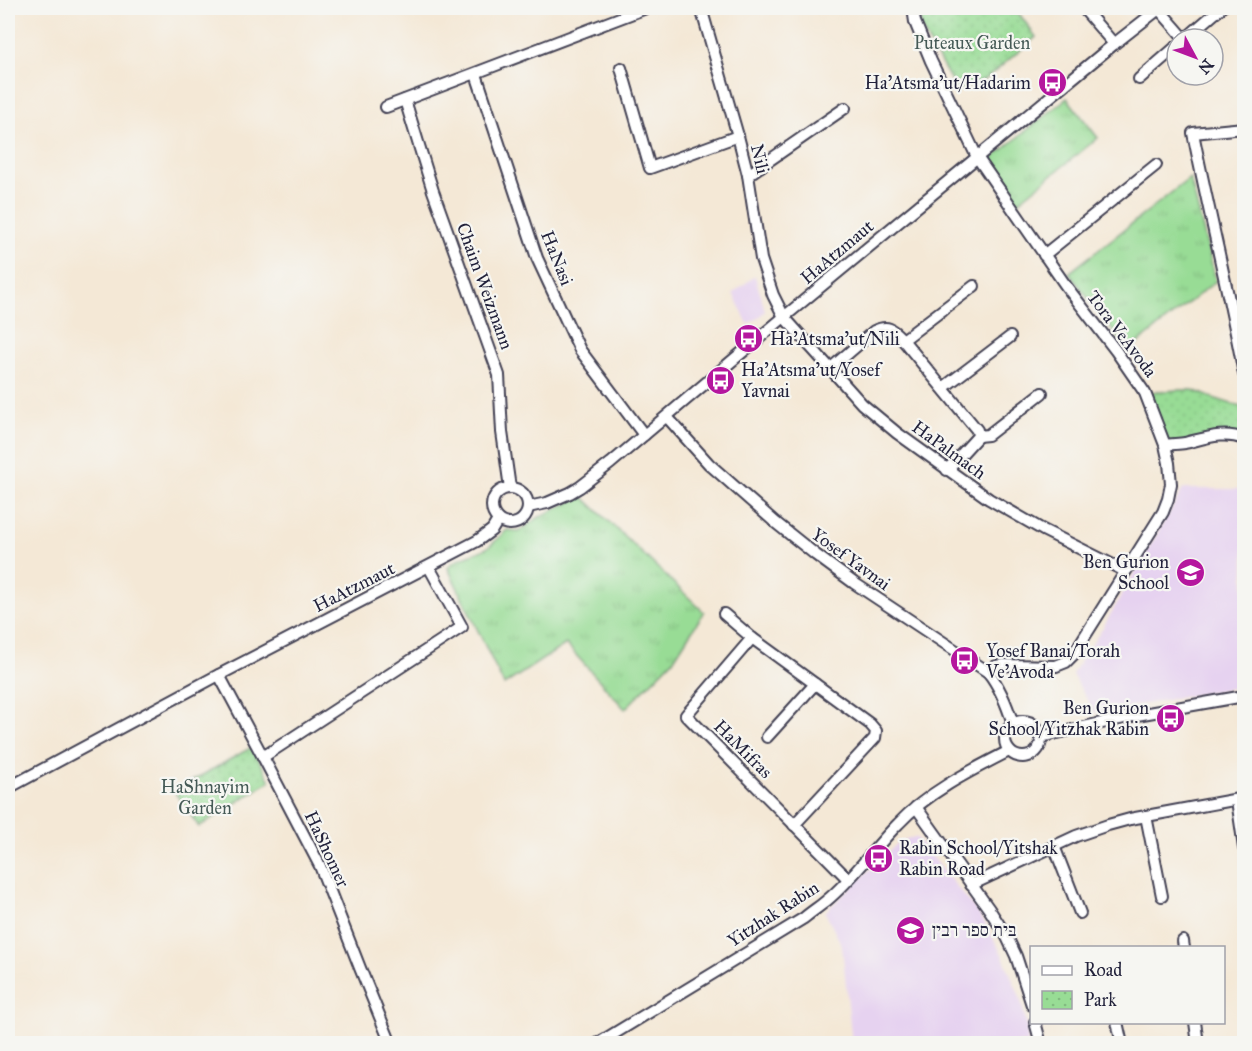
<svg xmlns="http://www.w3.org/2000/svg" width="1252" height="1051" font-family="'IM FELL Great Primer','Frank Ruhl Libre',serif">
<defs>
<pattern id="grass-tufts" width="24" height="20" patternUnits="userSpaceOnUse" patternTransform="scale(1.5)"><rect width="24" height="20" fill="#98dc95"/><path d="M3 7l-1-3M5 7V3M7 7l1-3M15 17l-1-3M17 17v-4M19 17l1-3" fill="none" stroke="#83bc81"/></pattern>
<pattern id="park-dots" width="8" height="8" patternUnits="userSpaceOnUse" patternTransform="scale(1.5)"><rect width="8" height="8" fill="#98dc95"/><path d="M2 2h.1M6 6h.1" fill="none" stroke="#83bc81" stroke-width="1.8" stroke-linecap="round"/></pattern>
</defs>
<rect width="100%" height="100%" fill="#f6f6f2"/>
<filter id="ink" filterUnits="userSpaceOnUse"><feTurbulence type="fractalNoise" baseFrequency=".0167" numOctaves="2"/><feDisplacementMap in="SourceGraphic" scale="12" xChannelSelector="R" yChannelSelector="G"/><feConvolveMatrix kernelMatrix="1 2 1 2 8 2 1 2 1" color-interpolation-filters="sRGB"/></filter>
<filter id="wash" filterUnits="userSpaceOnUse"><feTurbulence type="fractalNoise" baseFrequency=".008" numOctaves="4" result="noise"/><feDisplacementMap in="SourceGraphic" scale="24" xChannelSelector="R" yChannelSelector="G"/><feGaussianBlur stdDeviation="1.35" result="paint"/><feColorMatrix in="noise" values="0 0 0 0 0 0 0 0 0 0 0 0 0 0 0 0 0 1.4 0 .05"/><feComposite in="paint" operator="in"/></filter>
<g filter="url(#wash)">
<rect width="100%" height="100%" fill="#f4e8d6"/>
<g fill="#e6d2f0">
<polygon points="755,276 765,311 758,318 748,324 733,293"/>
<polygon points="1183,489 1244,489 1244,686 1095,713 1072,674 1102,629"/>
<polygon points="909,838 917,838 979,914 1001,952 1020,997 1027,1027 1028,1043 852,1043 842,946 825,912 899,842"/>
</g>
<g fill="url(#grass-tufts)" stroke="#5d7f68" stroke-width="1.5">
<polygon points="1067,98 1098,138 1018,202 986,163"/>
<polygon points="1190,178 1216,281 1128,351 1069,273"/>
<path d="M582,496l122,116 -30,47 -49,50 -59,-65 -62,41 -56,-117c8,-12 28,-13 40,-21 7,-5 13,-11 19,-17l11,1 6,-3 12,-9z"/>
</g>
<g fill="url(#park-dots)" stroke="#5d7f68" stroke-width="1.5">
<polygon points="920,8 1000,8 1020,15 1036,37 987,78 957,91 921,28"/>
<polygon points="1177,390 1193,390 1210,397 1244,408 1244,439 1237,436 1165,445 1145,393"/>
<polygon points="252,747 270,781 199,827 174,791"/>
</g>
</g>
<g filter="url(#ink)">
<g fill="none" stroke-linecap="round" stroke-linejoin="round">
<defs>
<g id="minor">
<polyline points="701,8 738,136 748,175 761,259 773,295 784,317 862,404 897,433 989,499 1043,530 1125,571"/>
<polyline points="913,8 915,22 931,61 977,157 1066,286 1116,351 1145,393 1165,445 1169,463 1171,484 1168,499 1163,512 1073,655 1066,662 1056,666 1004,665 996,666 988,672"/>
<polyline points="1083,8 1114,44"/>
<polyline points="1158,8 1185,39"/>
<polyline points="1185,39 1221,8"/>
<polyline points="621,68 650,168 738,136"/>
<polyline points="476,74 537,258 580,350 644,435"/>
<polyline points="1139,79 1177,46"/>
<polyline points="405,100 433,191 499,375 502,432 510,488"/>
<polyline points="386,107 646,8"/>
<path d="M1244,128l-51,5c16,80 36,160 51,241"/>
<polyline points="748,175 845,108"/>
<polyline points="1044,255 1156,165"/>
<polyline points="903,340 974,286"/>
<path d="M830,369l44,-38c15,-7 19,-1 29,9l74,90 1,6 -31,34"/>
<polyline points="943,388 1010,337"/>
<path d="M667,417l42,47 67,59 40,32 38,28 134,89c12,15 19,33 25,52"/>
<polyline points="978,436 988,435 1042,393"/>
<path d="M1165,445c7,-1 14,-1 20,-2 21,-5 39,-12 59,-4"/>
<circle cx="510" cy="506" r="18"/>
<polyline points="528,507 547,503 570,493 580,487 611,463 784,317 1114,44 1160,8"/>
<polyline points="724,614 752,638 870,724 876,731 875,738 794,825"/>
<polyline points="752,638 686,715 848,879"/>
<polyline points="219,675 263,757 320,866 360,968 391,1044"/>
<circle cx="1023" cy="739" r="18"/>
<polyline points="767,737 815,684"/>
<polyline points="1040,737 1137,715 1244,696"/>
<polyline points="263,757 462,627 429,567"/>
<polyline points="8,788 213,678 477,541 492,530 498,520"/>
<polyline points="1237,800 1244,848"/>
<polyline points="916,807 989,909 1007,937 1016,956 1032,1005"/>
<polyline points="1146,816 1162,896"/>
<polyline points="1054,846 1080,913"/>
<polyline points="971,885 1076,836 1108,825 1130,819 1244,798"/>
<polyline points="1183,941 1184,948"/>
<polyline points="1035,1022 1041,1044"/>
<polyline points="1117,1022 1122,1044"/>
<polyline points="1195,1022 1198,1044"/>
<path d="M597,1044l207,-126c7,-6 15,-11 22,-17 27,-22 47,-52 72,-77 30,-32 72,-53 111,-73"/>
</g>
</defs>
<use href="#minor" stroke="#424052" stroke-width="14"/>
<use href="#minor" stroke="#fff" stroke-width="10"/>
</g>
</g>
<defs>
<symbol id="bus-disc" viewBox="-11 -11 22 22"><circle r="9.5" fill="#b5179e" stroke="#f6f6f2"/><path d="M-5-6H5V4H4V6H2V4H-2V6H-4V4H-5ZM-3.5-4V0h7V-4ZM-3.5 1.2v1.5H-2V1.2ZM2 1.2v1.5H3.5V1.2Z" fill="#fff"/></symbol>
<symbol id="school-disc" viewBox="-11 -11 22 22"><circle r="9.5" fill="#b5179e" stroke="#f6f6f2"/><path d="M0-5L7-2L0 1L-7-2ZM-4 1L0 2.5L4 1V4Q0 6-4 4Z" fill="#fff"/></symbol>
</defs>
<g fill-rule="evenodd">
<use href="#bus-disc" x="1036" y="66" width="33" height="33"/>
<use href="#bus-disc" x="732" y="322" width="33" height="33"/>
<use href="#bus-disc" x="704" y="364" width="33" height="33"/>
<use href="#school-disc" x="1174" y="556" width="33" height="33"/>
<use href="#bus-disc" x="948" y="644" width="33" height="33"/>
<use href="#bus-disc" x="1154" y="702" width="33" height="33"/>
<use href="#bus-disc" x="862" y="842" width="33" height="33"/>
<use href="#school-disc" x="894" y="914" width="33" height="33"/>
</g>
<g text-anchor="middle" stroke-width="4.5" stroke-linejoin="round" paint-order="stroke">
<g font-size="18" fill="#455a56" stroke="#f6f6f2">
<text x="972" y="49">Puteaux Garden</text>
<text x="205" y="793">HaShnayim<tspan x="205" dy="21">Garden</tspan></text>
</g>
<g font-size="18" fill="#22223b" stroke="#f6f6f2" text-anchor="start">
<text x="1031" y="89" text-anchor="end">Ha'Atsma'ut/Hadarim</text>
<text x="770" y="345">Ha'Atsma'ut/Nili</text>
<text x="741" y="376">Ha'Atsma'ut/Yosef<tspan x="741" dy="21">Yavnai</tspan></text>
<text x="1169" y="568" text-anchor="end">Ben Gurion<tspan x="1169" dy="21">School</tspan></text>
<text x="986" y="657">Yosef Banai/Torah<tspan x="986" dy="21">Ve'Avoda</tspan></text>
<text x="1149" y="714" text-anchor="end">Ben Gurion<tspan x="1149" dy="21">School/Yitzhak Rabin</tspan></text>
<text x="899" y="854">Rabin School/Yitshak<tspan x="899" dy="21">Rabin Road</tspan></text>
<text x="932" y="936">בית ספר רבין</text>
</g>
<g font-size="18" fill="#22223b" stroke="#f6f6f2">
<text transform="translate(760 159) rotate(77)" y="6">Nili</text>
<text transform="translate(837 252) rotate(-40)" y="6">HaAtzmaut</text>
<text transform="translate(557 258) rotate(68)" y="6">HaNasi</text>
<text transform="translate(485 286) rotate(70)" y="6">Chaim Weizmann</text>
<text transform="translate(1122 334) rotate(53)" y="6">Tora VeAvoda</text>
<text transform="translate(949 450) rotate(36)" y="6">HaPalmach</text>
<text transform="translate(851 559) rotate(36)" y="6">Yosef Yavnai</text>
<text transform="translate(354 587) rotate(-27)" y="6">HaAtzmaut</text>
<text transform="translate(743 749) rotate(45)" y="6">HaMifras</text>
<text transform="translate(327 849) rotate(65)" y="6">HaShomer</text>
<text transform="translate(773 914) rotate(-33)" y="6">Yitzhak Rabin</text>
</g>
</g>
<rect width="1252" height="1051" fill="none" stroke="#f6f6f2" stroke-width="30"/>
<rect x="1030" y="946" width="195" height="78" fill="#f6f6f2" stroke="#a1a1a9" stroke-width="1.5"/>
<rect x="1042" y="966" width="30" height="9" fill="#ffffff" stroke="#a1a1a9" stroke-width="1.5"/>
<text x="1084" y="976" font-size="18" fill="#22223b">Road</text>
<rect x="1042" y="991" width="30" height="18" fill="url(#park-dots)" stroke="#a1a1a9" stroke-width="1.5"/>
<text x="1084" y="1006" font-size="18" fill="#22223b">Park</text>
<g transform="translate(1195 57) rotate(131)"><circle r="28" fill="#f6f6f2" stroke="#a1a1a9" stroke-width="1.5"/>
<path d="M0-4.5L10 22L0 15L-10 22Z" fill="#b5179e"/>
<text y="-9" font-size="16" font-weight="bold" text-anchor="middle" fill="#22223b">N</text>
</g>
</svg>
